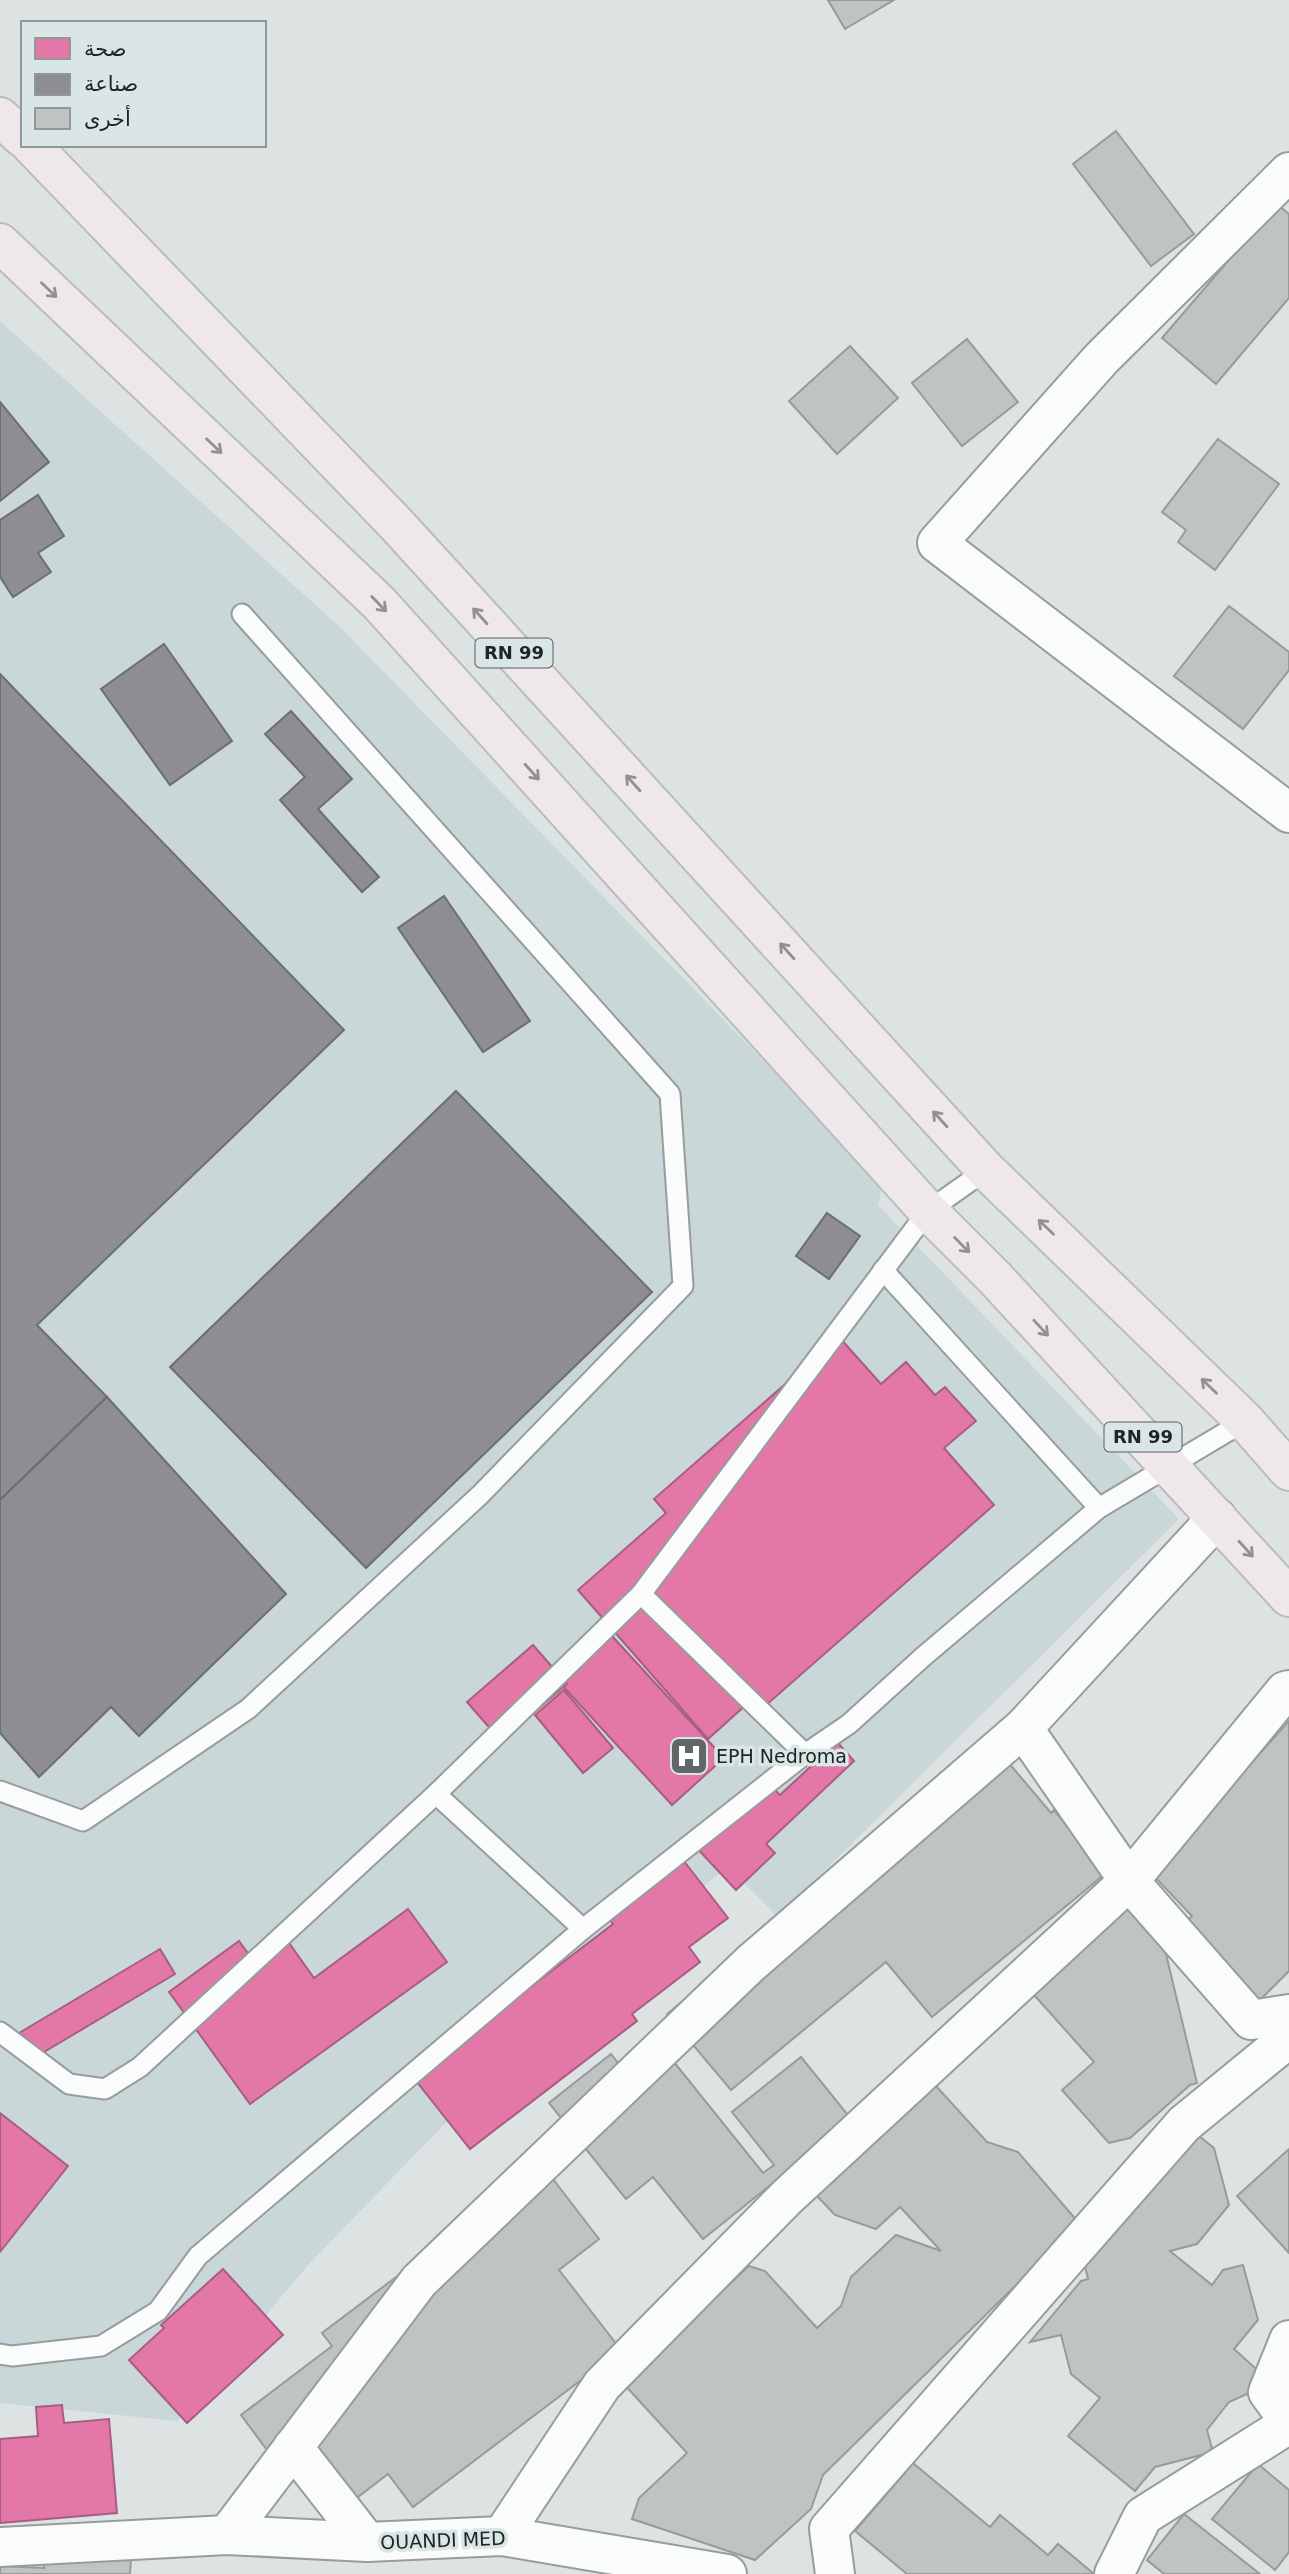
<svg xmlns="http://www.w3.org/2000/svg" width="1289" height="2574" font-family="'DejaVu Sans','Noto Naskh Arabic',sans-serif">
<rect width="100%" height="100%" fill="#dde3e3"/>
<polygon fill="#c9d7d8" points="0,321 341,628 883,1183 878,1205 1179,1519 778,1917 727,1866 494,2073 309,2264 177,2421 0,2403"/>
<g fill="#e377a8" stroke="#a85e80" stroke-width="2">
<polygon points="839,1337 881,1384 906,1362 935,1395 945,1387 976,1421 944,1448 994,1505 756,1714 747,1704 708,1739 578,1590 666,1513 654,1499"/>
<polygon points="612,1636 724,1758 672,1805 560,1683"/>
<polygon points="533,1645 567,1684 501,1741 467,1702"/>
<polygon points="564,1690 613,1748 583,1773 535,1715"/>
<polygon points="837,1742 854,1761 766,1844 775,1853 736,1890 694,1845 764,1779 780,1795"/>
<polygon points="680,1856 728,1918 689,1947 700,1962 632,2014 637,2021 470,2149 413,2077 613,1924 605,1914"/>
<polygon points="408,1909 447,1962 250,2104 169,1992 239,1941 257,1966 289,1943 314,1978"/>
<polygon points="160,1949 175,1974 34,2058 19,2033"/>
<polygon points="0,2113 68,2166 0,2252"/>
<polygon points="223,2269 283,2335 187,2423 129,2360 164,2328 161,2325"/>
<polygon points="62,2405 64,2423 109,2419 117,2513 0,2523 0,2439 38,2436 36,2407"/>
</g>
<g fill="#8d8d92" stroke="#6c6e71" stroke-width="2">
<polygon points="0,402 49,462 0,501"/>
<polygon points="38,495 64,536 38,553 51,572 13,597 0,577 0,520"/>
<polygon points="164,644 232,741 170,785 101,689"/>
<polygon points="0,674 344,1030 37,1325 107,1397 0,1500"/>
<polygon points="291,711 352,779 318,809 379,877 362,892 280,800 305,777 265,734"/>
<polygon points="444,896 530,1021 483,1052 398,928"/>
<polygon points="456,1091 652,1292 366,1568 170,1367"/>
<polygon points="827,1213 860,1236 829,1279 796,1256"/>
<polygon points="107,1397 286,1594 139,1736 111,1707 39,1777 0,1733 0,1500"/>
</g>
<g fill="#bfc3c3" stroke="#979b9b" stroke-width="2">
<polygon points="828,0 894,0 845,29"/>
<polygon points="1116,131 1194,234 1151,266 1073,164"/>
<polygon points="1277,204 1289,214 1289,298 1216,384 1162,338"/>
<polygon points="967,339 1018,402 962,446 912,383"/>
<polygon points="850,346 898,398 837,454 789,401"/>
<polygon points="1218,439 1279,484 1215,570 1178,542 1186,530 1162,512"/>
<polygon points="1229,606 1289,652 1289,670 1243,729 1174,676"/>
<polygon points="1289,1721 1289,1971 1259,2001 1182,1926 1192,1916 1152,1874"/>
<polygon points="992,1743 1051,1813 1054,1810 1106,1873 932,2017 886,1962 731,2090 667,2014"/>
<polygon points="1124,1903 1165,1950 1197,2083 1190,2085 1130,2138 1109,2143 1062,2090 1094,2062 1027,1987"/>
<polygon points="653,2036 763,2173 774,2165 732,2112 801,2057 852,2120 703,2239 653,2177 626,2199 549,2103 611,2054 618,2063"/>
<polygon points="935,2085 987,2142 1018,2152 1079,2223 823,2475 811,2509 755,2560 632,2519 639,2498 687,2453 622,2382 749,2266 765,2271 817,2328 841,2306 851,2277 896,2235 941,2251 900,2207 876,2229 835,2215 815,2194"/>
<polygon points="1193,2131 1214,2148 1229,2205 1197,2244 1170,2251 1212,2285 1223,2270 1243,2265 1258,2320 1234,2349 1265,2377 1258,2389 1229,2402 1207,2430 1213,2452 1155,2467 1135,2491 1068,2436 1100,2398 1071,2374 1061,2335 1030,2342 1081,2281 1088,2279 1084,2262"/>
<polygon points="1289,2149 1289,2253 1237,2196"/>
<polygon points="543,2166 599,2239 559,2270 621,2350 413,2507 388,2474 354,2500 281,2469 241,2415 332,2346 322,2333"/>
<polygon points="913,2463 990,2527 1000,2515 1048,2555 1058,2544 1094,2574 907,2574 855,2531"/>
<polygon points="1258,2464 1289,2490 1289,2552 1275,2570 1212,2519"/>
<polygon points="1184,2514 1260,2574 1164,2574 1147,2560"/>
<polygon points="45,2555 131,2559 130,2574 0,2574 0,2566 44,2568"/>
</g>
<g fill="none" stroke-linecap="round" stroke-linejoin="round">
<defs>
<g id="lane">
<polyline points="883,1270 1099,1508"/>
<polyline points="641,1594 805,1754 849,1724 924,1656 1099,1508 1245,1421"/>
<polyline points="0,1791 83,1821 248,1709 480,1495 683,1286 670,1094 242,614"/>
<polyline points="436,1794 583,1929"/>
<polyline points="0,2032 69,2084 105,2089 140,2067 436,1794 641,1594 928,1211 986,1170"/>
<polyline points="0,2354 12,2356 101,2346 158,2311 198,2256 583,1929 805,1754"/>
</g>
<g id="street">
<polyline points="1289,172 1101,359 937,543 1289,813"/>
<polyline points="1023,1728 1129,1881 1251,2020 1289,2014"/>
<polyline points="1289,2340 1268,2392 1289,2421"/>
<polyline points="293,2447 367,2542"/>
<polyline points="227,2535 419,2281 751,1963 1023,1728 1217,1518"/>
<polyline points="502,2536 602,2385 787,2197 1129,1881 1285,1691 1289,1690"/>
<polyline points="0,2547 227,2535 367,2542 502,2536 727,2574"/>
<polyline points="835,2574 829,2529 1184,2124 1289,2038"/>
<polyline points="1114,2574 1143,2516 1289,2424"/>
</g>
<g id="primary">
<polyline points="0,117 23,138"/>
<polyline points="31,145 397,525 986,1170 1245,1421 1289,1471"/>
<polyline points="0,243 379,603 928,1211 995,1278 1289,1597"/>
</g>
</defs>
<use href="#lane" stroke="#979c9c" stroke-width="23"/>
<use href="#street" stroke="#979c9c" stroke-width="42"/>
<use href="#primary" stroke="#babcbc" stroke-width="42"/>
<use href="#lane" stroke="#fafbfb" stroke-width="19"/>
<use href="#street" stroke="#fafbfb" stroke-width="38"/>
<use href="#primary" stroke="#efe8ea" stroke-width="38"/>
</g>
<defs><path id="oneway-shaft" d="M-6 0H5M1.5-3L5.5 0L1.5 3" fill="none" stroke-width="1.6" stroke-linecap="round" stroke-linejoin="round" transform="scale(1.75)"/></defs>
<g stroke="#929091">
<use href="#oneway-shaft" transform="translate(49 290) rotate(44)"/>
<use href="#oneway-shaft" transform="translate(214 446) rotate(44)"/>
<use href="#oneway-shaft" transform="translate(379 604) rotate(46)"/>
<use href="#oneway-shaft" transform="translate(480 616) rotate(-132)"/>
<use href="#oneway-shaft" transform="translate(532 772) rotate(48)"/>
<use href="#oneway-shaft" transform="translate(633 783) rotate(-132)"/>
<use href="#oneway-shaft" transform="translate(787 951) rotate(-132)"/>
<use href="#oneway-shaft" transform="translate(940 1119) rotate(-132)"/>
<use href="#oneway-shaft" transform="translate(1046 1227) rotate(-136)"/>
<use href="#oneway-shaft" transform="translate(962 1245) rotate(45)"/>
<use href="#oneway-shaft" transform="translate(1041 1328) rotate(47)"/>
<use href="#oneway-shaft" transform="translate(1209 1386) rotate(-136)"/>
<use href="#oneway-shaft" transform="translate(1246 1549) rotate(48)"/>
</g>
<defs>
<symbol id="hospital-square" viewBox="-11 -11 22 22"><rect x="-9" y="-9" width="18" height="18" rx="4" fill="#626767" stroke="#dae5e6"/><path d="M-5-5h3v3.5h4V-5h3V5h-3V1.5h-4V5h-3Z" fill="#fff"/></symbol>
</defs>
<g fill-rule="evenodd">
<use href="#hospital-square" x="667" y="1734" width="44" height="44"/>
</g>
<g text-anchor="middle" stroke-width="7" stroke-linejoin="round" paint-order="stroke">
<g fill="#dae5e6" stroke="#585e5e" stroke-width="2">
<rect x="475.5" y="638.5" width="77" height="29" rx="5"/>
<rect x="1104.5" y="1422.5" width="77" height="29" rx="5"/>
</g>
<g font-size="18" font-weight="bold" fill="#202424">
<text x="514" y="659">RN 99</text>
<text x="1143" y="1443">RN 99</text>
</g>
<g font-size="19" fill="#202424" stroke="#dae5e6" text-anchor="start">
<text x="716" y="1763">EPH Nedroma</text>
</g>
<g font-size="19" fill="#202424" stroke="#dae5e6">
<text transform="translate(443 2540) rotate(-2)" y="7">OUANDI MED</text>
</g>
</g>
<rect x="21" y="21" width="245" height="126" fill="#dae5e6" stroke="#909898" stroke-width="2"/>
<rect x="35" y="38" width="35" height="21" fill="#e377a8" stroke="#909898" stroke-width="2"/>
<text x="84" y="56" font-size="21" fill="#202424">صحة</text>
<rect x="35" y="74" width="35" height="21" fill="#8d8d92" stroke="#909898" stroke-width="2"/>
<text x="84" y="91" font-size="21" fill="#202424">صناعة</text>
<rect x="35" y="108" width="35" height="21" fill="#bfc3c3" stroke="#909898" stroke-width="2"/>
<text x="84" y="126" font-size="21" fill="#202424">أخرى</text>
</svg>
